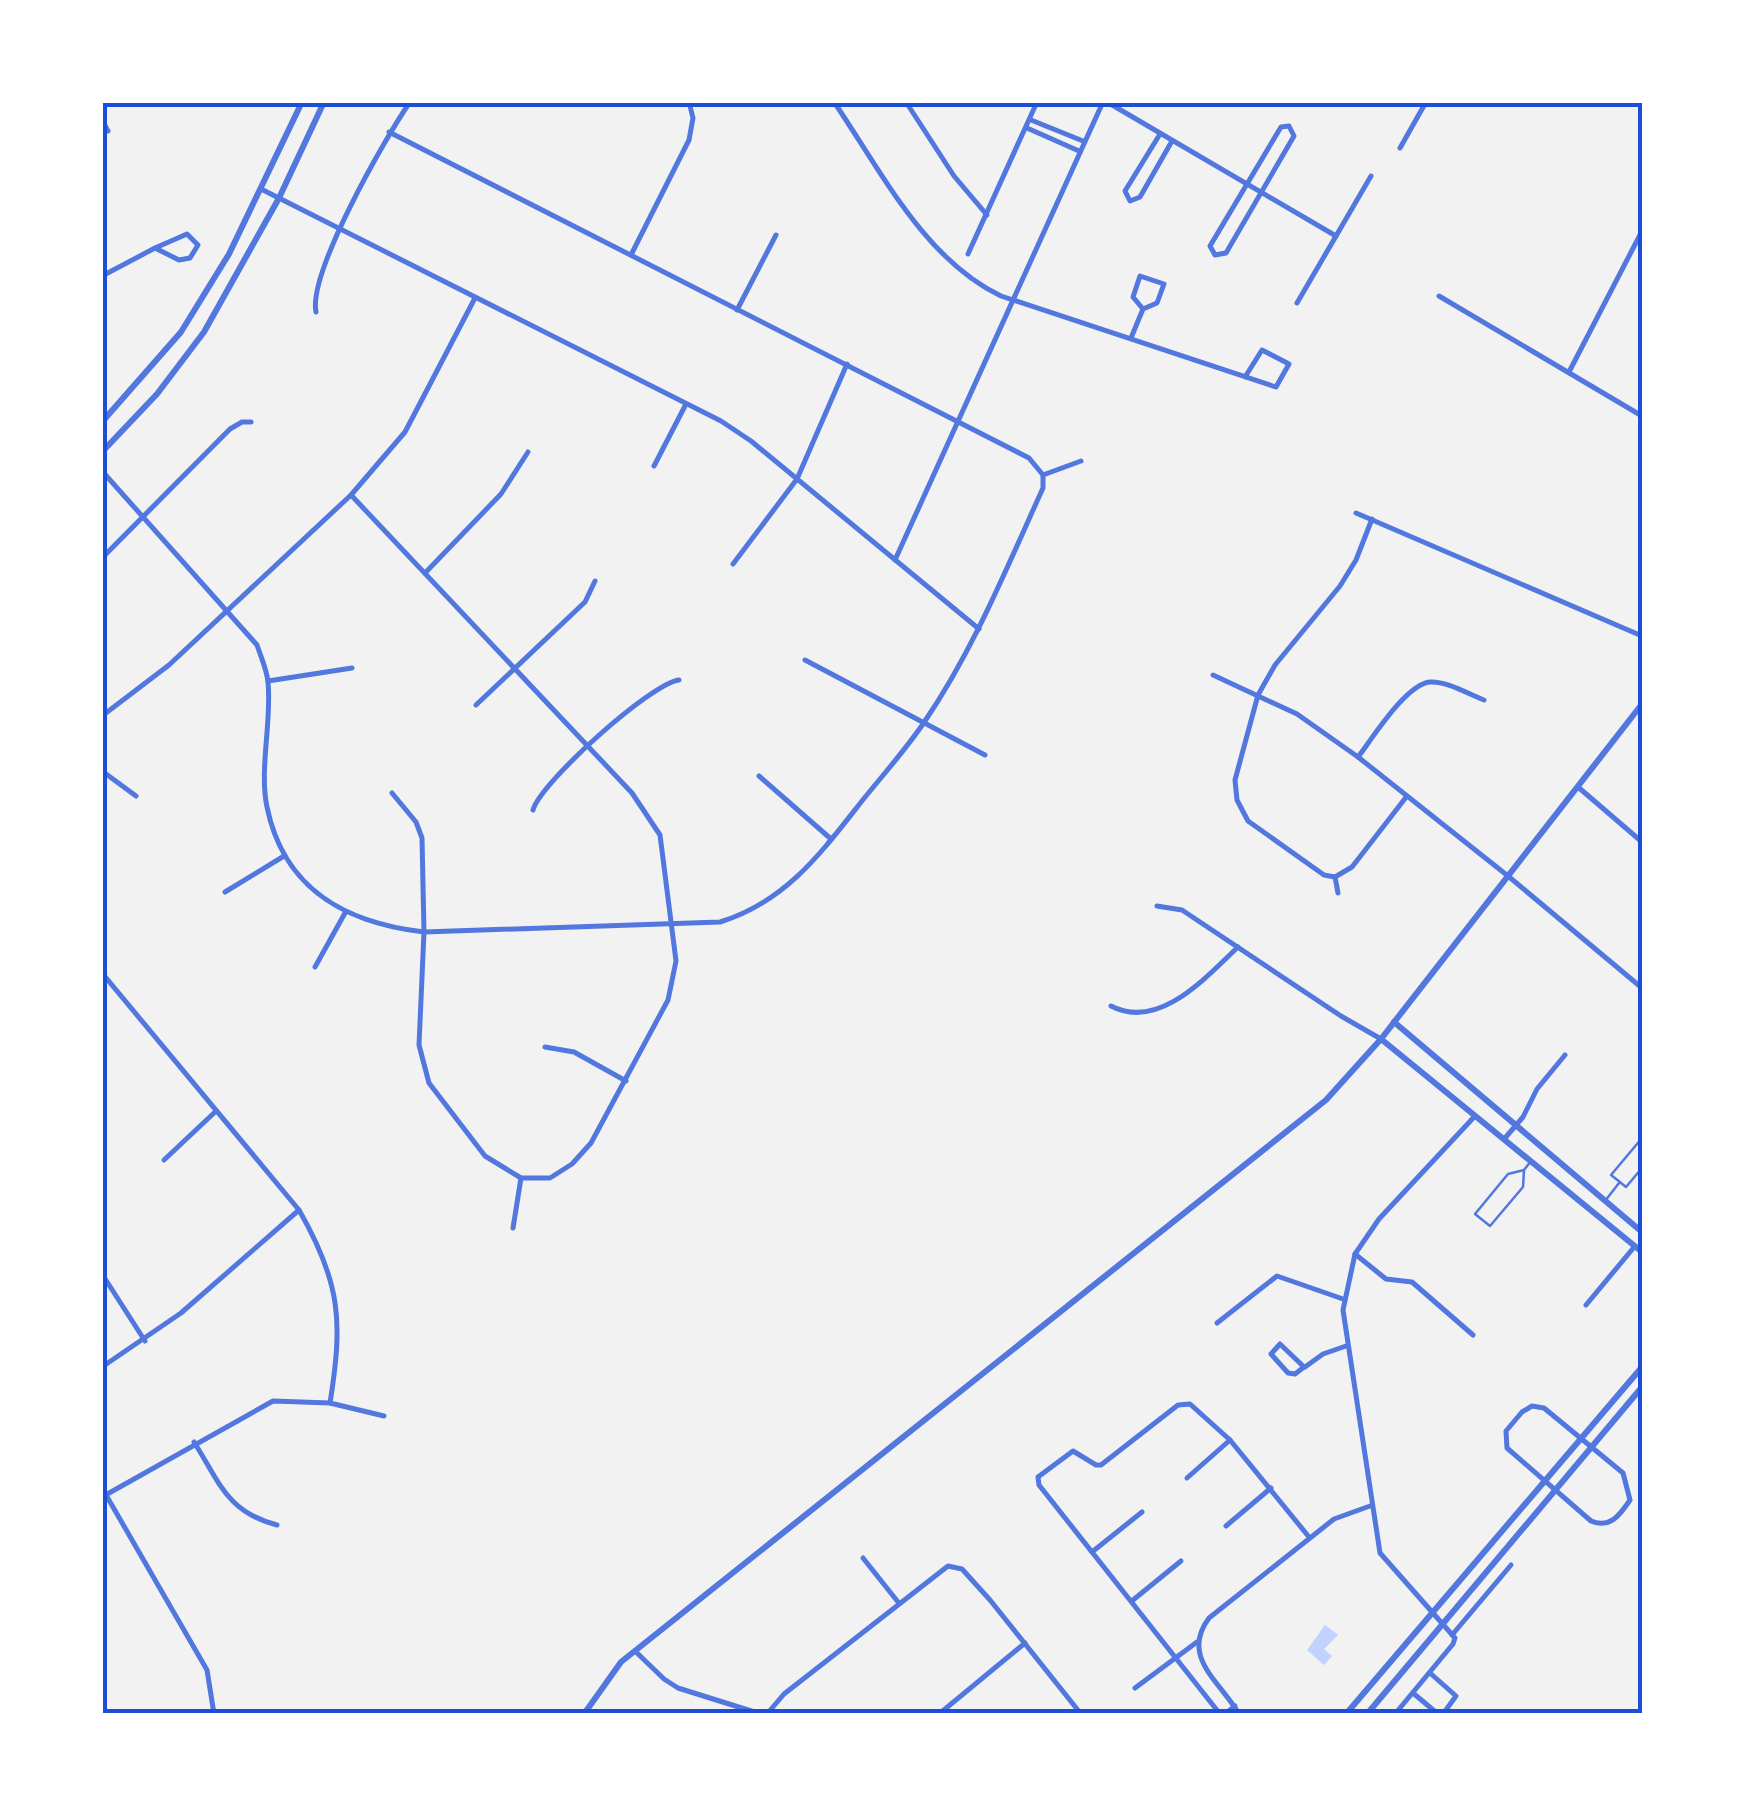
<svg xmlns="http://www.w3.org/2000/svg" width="1745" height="1816" font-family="Signika,sans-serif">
<rect width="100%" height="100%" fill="#f2f2f2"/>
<polygon fill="#bfd3fe" points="1325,1625 1338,1635 1324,1649 1332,1656 1324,1665 1307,1650"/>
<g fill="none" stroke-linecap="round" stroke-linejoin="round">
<g stroke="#5277de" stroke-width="2.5">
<polyline points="1524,1170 1523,1187 1490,1226 1475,1214 1508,1174 1524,1170 1531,1161"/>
<polyline points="1620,1182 1611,1175 1642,1138"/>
<polyline points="1621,1183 1626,1187 1642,1168"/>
<polyline points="1605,1201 1619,1183"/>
</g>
<g stroke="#5277de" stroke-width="5">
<path d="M834,102c47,69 91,158 167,194l275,91 13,-23 -27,-14 -17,27"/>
<polyline points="906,102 954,176 987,215"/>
<polyline points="1107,102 1336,236"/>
<polyline points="102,120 108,131"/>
<polyline points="1031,120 1083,141"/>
<polygon points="1289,126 1294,136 1226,253 1215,255 1210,246 1281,127"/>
<polyline points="1027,128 1079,151"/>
<polyline points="1160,134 1125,191 1130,201 1140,197 1172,141"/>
<polyline points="1400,148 1426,102"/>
<polyline points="261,189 721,421 751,441 979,629"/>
<polygon points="187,234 198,245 190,258 179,260 155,248"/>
<polyline points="968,254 1037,102"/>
<polyline points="631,255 689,140 693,118 689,102"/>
<polyline points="102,276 155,248"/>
<polyline points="1439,296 1642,416"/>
<polyline points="1297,303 1371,176"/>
<polyline points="737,310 776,235"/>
<path d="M316,312c-8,-39 69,-174 94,-210"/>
<polyline points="1131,338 1143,309 1157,303 1164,284 1140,276 1133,297 1143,309"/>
<polyline points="1569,372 1642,231"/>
<polyline points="654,466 686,404"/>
<path d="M102,471l155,174c4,12 10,25 11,37 4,39 -9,87 -1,125 17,83 79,116 157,125l296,-10c64,-20 98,-65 138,-116 22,-28 47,-55 67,-85 49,-72 82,-154 118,-233v-13l-14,-17 -640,-326"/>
<polyline points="1043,475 1081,461"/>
<polyline points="351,495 632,793 660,835 676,961 668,1000 591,1143 572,1164 550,1178 521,1178 485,1156 429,1083 419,1045 424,932 422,838 416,822 392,793"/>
<polyline points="1356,513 1642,636"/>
<polyline points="1372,519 1356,560 1340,586 1275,665 1258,695 1235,780 1237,800 1248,821 1324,875 1335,877 1352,867 1407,796"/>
<polyline points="102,558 230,429 242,422 251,422"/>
<polyline points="895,560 1103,102"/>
<polyline points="733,564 797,479 847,364"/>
<polyline points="426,572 501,494 528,452"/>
<polyline points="805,660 985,755"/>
<polyline points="1213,675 1297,714 1358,757 1508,876 1642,988"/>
<polyline points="268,681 352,668"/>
<polyline points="476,705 585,602 595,581"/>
<polyline points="102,716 169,665 351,495 405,432 475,298"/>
<path d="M1358,757c14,-18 48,-73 72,-75 17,-1 38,12 54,18"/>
<polyline points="102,771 136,796"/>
<polyline points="759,776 831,839"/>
<polyline points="1578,787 1642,842"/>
<path d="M533,810c8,-28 117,-126 146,-130"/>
<polyline points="1335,877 1338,893"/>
<polyline points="225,892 284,856"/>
<polyline points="1157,906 1182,910 1341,1016 1381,1039"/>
<polyline points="315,967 345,913"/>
<path d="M102,973l197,237c42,73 44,112 31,193"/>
<path d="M1111,1006c48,25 95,-29 127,-59"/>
<polyline points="545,1047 574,1052 626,1081"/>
<polyline points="1505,1138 1523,1117 1537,1089 1565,1055"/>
<polyline points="164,1160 215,1112"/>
<polyline points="513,1228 521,1178"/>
<polyline points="1355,1254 1386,1279 1412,1282 1473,1335"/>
<polyline points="102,1274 145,1341"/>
<polyline points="1586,1305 1635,1246"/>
<polyline points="1217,1323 1277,1276 1343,1299"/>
<polygon points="1280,1344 1304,1367 1295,1374 1288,1373 1271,1354"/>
<polyline points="102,1367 181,1313 299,1210"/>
<polyline points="1305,1367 1323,1354 1346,1346"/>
<path d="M1532,1406l12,2 79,65 7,27c-10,15 -20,29 -39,21l-84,-73 -1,-17 16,-19z"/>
<path d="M194,1442c26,41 33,70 83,83"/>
<polyline points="1187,1478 1230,1440"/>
<polyline points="102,1488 207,1670 214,1714"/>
<polyline points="102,1497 273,1401 330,1403 384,1416"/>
<polyline points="1226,1526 1271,1488"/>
<polyline points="1092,1552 1142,1512"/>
<polyline points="863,1558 898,1602"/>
<polyline points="1133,1600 1181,1561"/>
<polyline points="1452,1635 1511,1565"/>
<polyline points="635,1651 664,1679 678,1688 761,1714"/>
<polyline points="1430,1673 1456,1696 1443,1714"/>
<polyline points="1135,1688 1197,1642"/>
<polyline points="1413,1693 1438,1714"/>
<polyline points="767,1714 784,1694 948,1566 962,1569 990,1600 1081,1714"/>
<polyline points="939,1714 1025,1643"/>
<polyline points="1220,1714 1039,1485 1038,1477 1073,1451 1096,1465 1101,1465 1178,1405 1190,1404 1230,1440 1309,1537"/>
<polyline points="1225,1714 1235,1706"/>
<path d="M1239,1714c-19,-33 -59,-57 -30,-96l125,-99 36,-13"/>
<polyline points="1395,1714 1453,1644 1455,1638 1380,1553 1343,1310 1355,1254 1379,1219 1475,1116"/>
</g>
<g stroke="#5277de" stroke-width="6">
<polyline points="102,422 181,332 229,254 302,102"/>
<polyline points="102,452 157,394 204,332 279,198 324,102"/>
<polyline points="1394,1022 1642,1232"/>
<polyline points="1381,1039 1642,1252"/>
<polyline points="584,1714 621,1662 1326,1100 1381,1039 1642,704"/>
<polyline points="1346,1714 1642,1367"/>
<polyline points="1367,1714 1642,1387"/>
</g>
</g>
<rect width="1745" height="1816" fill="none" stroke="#ffffff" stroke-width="210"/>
<rect x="105" y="105" width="1535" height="1606" fill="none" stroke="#1d4ed8" stroke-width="4"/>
</svg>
